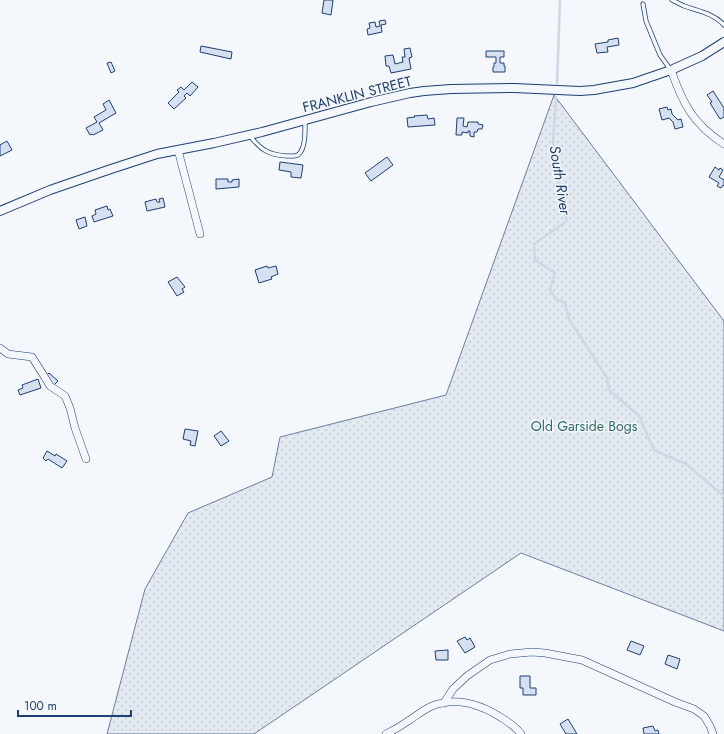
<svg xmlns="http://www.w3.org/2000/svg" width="724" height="734" font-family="Jost,sans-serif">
<defs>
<pattern id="grass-dots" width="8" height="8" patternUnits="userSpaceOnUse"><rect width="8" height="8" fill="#e3e9f0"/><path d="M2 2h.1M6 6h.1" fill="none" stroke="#c2c9d1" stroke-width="1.8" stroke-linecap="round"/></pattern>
</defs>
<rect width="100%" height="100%" fill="#f4f7fb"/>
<polygon fill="url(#grass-dots)" stroke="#687fa3" points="554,95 724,321 724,631 521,553 254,734 107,734 145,589 188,513 272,477 280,437 446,395"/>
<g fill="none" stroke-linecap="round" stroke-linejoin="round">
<g stroke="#cfd7e4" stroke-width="2.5">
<polyline points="557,83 560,0"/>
<polyline points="556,97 553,143 562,203 567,221 534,244 535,260 555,273 550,289 556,299 565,303 569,319 607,378 609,390 639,416 654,450 686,464 724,496"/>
</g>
</g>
<g fill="#d5e0f0" stroke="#1d3f73">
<polygon points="324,0 333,0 331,15 322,13"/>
<polygon points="385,20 386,24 381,25 382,32 368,35 367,29 370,28 369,23 375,22 376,27 380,26 379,21"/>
<polygon points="618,38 619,45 607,47 608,52 597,53 595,44 608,42 608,40"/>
<polygon points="201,46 232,52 231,59 200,52"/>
<polygon points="410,48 412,57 409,58 411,69 391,73 389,66 386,66 385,56 393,55 395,64 403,62 402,57 405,57 404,49"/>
<polygon points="486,51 504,51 504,57 500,57 500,63 504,63 504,66 505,66 505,72 493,72 493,67 494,67 494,63 496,63 496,57 486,57"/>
<polygon points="111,62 115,71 111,73 107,63"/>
<polygon points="192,82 198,87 190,96 187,93 184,96 186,98 174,109 168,103 179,92 177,90 181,87 184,90"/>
<polygon points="713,91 724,108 724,117 720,119 710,103 712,102 707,95"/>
<polygon points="109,100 116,113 99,123 103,130 93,135 92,134 90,135 86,128 97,122 94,117 106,110 103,104"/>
<polygon points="667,107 668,110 671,109 672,114 678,120 681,119 683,127 675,129 673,122 669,118 662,120 659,109"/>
<polygon points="427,115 428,119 434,118 435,125 408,127 407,118 415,117 414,116"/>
<polygon points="457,118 464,118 463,126 467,127 468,122 478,122 478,124 483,125 482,129 478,129 477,132 474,132 474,137 470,136 470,131 468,131 468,133 462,132 462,135 456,135"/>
<polygon points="7,141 12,150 0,156 0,145"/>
<polygon points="387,157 393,165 371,181 365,173"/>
<polygon points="280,162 303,165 301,178 291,177 291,172 279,170"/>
<polygon points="715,167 719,170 720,168 723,170 719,177 724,180 724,186 723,185 721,188 717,186 719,183 709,177"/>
<polygon points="216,179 228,179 228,182 232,182 232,180 239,179 239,187 216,189"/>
<polygon points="163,198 165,207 147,211 145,202 156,199 157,202 160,202 159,199"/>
<polygon points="107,206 108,210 110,209 113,216 94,222 92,216 96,214 95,210"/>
<polygon points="85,217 87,226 79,229 76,220"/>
<polygon points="267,266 268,268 276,266 278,274 271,277 272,279 259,283 255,270"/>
<polygon points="177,277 185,287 182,289 184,292 177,296 168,282"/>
<polygon points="49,373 58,381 53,386 45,377"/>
<polygon points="38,379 41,388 20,395 18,390 23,388 22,385"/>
<polygon points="185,429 198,431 195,446 190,445 191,441 183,439"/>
<polygon points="221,431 229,441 221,446 214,436"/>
<polygon points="47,451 55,456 56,454 67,461 62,468 48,459 46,461 43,458"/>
<polygon points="465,637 467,640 470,638 475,647 465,653 457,641"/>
<polygon points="631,641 644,646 640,655 627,650"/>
<polygon points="448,650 448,660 436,660 435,651"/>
<polygon points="668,655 680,659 677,669 665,664"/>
<polygon points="520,676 530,676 530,688 536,688 536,695 523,695 523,688 520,688"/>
<polygon points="568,719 577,734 566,734 560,724"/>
<polygon points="653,726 655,731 658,730 659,734 644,734 643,728"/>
</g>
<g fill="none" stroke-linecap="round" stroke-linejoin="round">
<defs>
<g id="service">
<path d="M672,0c4,2 8,4 12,6 14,5 29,7 40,19"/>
<polyline points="643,4 646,21 660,55 670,69"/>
<path d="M250,136c11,14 19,19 37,20 4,0 9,1 12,-2 7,-7 6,-24 6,-34"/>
</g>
<g id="minor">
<path d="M671,70c12,34 22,54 53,74"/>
<polyline points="178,150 200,234"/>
<polyline points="0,348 8,354 32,357 44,376 50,386 65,396 70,408 75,428 86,459"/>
<polyline points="444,703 453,689 467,676 490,660 510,654 532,652 545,653 582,660 675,702 694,709 704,716 710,726 713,734"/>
<path d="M386,734c8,-4 15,-8 22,-13 8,-5 15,-11 24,-15 25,-10 51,-1 73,14 6,4 12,8 16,14"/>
</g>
<polyline id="tertiary" points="0,211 50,190 108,170 157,154 214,143 262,132 371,102 410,93 424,91 451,89 514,88 580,91 594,90 633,83 671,70 702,56 724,42"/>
</defs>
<use href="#service" stroke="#1d3f73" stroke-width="5"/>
<use href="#minor" stroke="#1d3f73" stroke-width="8"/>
<use href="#tertiary" stroke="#1d3f73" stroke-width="10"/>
<use href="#service" stroke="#f4f7fb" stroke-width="3.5"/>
<use href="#minor" stroke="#f4f7fb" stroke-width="7"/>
<use href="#tertiary" stroke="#f4f7fb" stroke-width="8"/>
</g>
<g text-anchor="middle" stroke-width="3" stroke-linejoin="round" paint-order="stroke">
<g font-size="14" fill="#1d3f73" stroke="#f4f7fb">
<text transform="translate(357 94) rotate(-14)" y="5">FRANKLIN STREET</text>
</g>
<g font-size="14" fill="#2c6c60" stroke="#f4f7fb">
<text x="584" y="431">Old Garside Bogs</text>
</g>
<g font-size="15" font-style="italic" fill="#1d3f73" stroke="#f4f7fb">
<text transform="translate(560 180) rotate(81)" y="5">South River</text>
</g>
</g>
<path d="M18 710v6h113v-6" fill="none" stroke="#1d3f73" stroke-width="2"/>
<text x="24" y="710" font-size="12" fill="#1d3f73" stroke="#f4f7fb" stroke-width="3" paint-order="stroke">100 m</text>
</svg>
